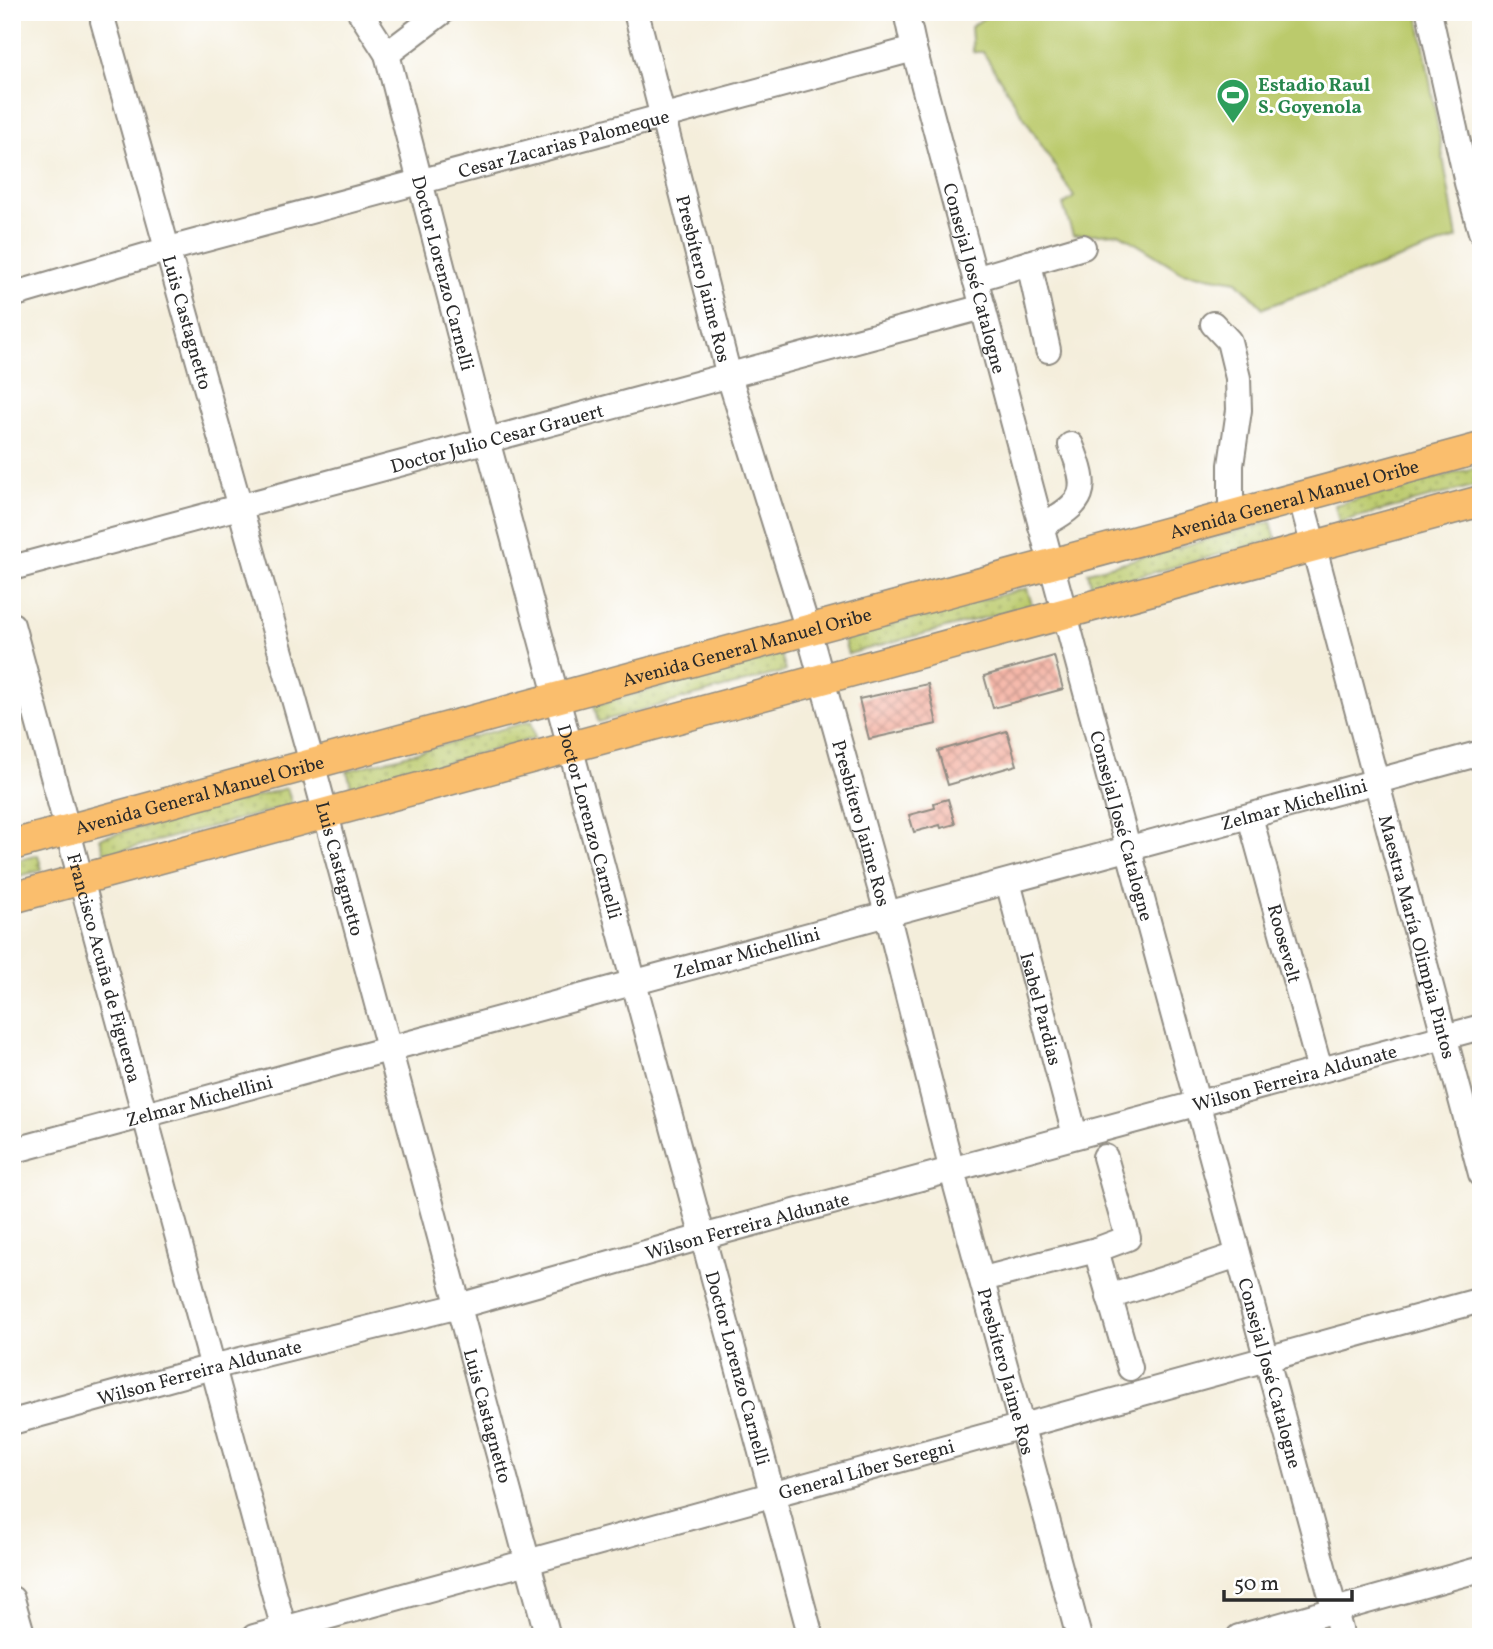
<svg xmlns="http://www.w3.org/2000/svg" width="1493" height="1649" font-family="Vollkorn,serif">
<defs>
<pattern id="grass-dots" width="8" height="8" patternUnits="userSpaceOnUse" patternTransform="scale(1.75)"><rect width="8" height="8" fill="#bbca6c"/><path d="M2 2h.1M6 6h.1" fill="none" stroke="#98a459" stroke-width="1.8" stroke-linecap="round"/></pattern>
<pattern id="building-cross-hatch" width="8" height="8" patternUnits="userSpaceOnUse" patternTransform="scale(1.75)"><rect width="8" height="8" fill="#f4b0a0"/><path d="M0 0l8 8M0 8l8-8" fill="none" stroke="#c68f83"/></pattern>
</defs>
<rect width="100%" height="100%" fill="#fff"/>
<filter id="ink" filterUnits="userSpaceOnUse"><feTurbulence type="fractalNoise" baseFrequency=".0143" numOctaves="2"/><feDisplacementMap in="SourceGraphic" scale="14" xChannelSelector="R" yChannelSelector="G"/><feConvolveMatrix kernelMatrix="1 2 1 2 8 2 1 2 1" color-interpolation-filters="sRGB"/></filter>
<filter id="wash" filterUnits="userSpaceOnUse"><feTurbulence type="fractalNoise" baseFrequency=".00686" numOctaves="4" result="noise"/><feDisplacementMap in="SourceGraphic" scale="28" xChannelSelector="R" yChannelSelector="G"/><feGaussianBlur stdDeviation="1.57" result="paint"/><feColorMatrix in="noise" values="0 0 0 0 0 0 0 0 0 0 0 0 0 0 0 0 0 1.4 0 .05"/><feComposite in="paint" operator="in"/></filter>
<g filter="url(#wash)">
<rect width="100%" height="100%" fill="#f4eedb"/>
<g fill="url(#grass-dots)" stroke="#737a4c" stroke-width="2">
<polygon points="1481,466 1481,484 1339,522 1335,505"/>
<polygon points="1271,522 1276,539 1092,589 1088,572"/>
<polygon points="1027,588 1032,605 848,654 843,637"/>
<polygon points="781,654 786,671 598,722 594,705"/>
<polygon points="531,721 535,738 352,789 347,771"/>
<polygon points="287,788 292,805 105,855 100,838"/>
<polygon points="38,855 42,870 12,878 12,862"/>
</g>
<polygon fill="#bbca6c" stroke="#737a4c" stroke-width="2" points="992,12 1418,12 1457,238 1263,308 1237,281 1182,272 1119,233 1073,235 1063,205 1074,197 983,52 973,52 971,27"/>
<g id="blocks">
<g fill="url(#building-cross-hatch)">
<polygon points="1054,656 1063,689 993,708 984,676"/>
<polygon points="928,684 937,724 869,739 859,699"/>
<polygon points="1007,731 1017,765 948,785 938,751"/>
<polygon points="948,799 955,824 941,828 940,825 914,832 909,815 935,808 934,803"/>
</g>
</g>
</g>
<g filter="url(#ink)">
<use href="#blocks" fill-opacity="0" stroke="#908c83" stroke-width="2"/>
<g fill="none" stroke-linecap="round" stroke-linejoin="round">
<defs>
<g id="minor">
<path id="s1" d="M360,12l27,42 100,386 324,1197"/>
<path id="s2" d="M636,12l93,364 79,254 79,283 65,258 127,466"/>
<path id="s3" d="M906,12l8,37 137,514 291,1074"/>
<polyline points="1429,12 1467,183 1481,232"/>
<path id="s4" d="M103,21l209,742 236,874"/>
<polyline points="387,54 442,12"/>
<polyline points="1029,263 1048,350"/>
<polyline points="975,279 1083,247"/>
<path id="s5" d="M12,295l157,-46 745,-200"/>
<polyline points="1213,324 1229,341 1238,378 1239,410 1231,465 1231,517"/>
<path id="s6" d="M1301,499l180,675"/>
<path d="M1041,526c45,-24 49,-34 30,-81"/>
<path id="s7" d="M12,568l971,-261"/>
<path id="s8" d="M12,625l274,1012"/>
<path id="s9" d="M1250,817l70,253"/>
<path id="s10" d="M1008,882l67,253"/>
<path id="s11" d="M12,1151l1469,-398"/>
<polyline points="1096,1250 1130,1368"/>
<polyline points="983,1279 1096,1250 1128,1238 1105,1157"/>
<polyline points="1109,1297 1238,1255"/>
<path id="s12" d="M12,1422l200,-55 247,-61 243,-69 779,-210"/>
<polyline points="12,1599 23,1637"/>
<path id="s13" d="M254,1637l1227,-337"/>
<polyline points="1239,1637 1481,1569"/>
</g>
<g id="major">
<path id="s14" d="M12,845l1469,-397"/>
<polyline points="12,898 1481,501"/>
</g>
</defs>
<use href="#minor" stroke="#908c83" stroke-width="28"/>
<use href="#major" stroke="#908c83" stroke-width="33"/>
<use href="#minor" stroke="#fff" stroke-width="24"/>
<use href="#major" stroke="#fabe6d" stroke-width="30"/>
</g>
</g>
<defs>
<symbol id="stadium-pin" viewBox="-11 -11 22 30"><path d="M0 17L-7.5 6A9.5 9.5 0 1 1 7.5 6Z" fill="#2e9e5b" stroke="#fff"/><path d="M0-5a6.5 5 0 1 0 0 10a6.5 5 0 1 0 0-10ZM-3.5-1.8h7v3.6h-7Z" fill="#fff"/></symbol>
</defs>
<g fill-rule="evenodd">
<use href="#stadium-pin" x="1214" y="76" width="38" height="52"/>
</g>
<g text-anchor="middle" stroke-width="6" stroke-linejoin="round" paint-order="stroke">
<g font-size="19" font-weight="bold" fill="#27864d" stroke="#fff" text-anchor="start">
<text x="1258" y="91">Estadio Raul<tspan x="1258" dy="22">S. Goyenola</tspan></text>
</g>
<g font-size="19" fill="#2b2b2b" stroke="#fff">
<text dy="7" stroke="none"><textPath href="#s5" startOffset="572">Cesar Zacarias Palomeque</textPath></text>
<text dy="7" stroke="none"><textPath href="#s1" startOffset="276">Doctor Lorenzo Carnelli</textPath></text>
<text dy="7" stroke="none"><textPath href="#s3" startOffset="275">Consejal José Catalogne</textPath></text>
<text dy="7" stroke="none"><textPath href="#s2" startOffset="275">Presbítero Jaime Ros</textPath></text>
<text dy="7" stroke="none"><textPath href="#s4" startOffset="313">Luis Castagnetto</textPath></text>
<text dy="7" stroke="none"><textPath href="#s7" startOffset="502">Doctor Julio Cesar Grauert</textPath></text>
<text dy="7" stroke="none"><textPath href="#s14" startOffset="1328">Avenida General Manuel Oribe</textPath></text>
<text dy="7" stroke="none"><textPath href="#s14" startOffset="761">Avenida General Manuel Oribe</textPath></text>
<text dy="7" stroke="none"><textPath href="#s14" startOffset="194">Avenida General Manuel Oribe</textPath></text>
<text dy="7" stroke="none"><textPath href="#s11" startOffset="1328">Zelmar Michellini</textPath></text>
<text dy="7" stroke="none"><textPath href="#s1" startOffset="844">Doctor Lorenzo Carnelli</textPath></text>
<text dy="7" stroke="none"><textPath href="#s2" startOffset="842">Presbítero Jaime Ros</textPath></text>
<text dy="7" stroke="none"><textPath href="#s3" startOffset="842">Consejal José Catalogne</textPath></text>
<text dy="7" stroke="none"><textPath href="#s4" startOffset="880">Luis Castagnetto</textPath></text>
<text dy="7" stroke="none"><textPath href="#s6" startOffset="453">Maestra María Olimpia Pintos</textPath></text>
<text dy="7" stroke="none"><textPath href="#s9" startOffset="131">Roosevelt</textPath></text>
<text dy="7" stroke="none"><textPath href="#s11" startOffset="761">Zelmar Michellini</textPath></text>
<text dy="7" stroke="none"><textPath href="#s8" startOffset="355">Francisco Acuña de Figueroa</textPath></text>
<text dy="7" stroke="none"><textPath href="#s10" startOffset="131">Isabel Pardias</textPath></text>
<text dy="7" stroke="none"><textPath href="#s12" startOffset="1328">Wilson Ferreira Aldunate</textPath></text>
<text dy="7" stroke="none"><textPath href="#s11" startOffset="194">Zelmar Michellini</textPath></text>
<text dy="7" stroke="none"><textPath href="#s12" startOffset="761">Wilson Ferreira Aldunate</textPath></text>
<text dy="7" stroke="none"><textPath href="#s1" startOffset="1410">Doctor Lorenzo Carnelli</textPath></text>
<text dy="7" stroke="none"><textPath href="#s2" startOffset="1409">Presbítero Jaime Ros</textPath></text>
<text dy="7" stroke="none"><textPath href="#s12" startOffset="194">Wilson Ferreira Aldunate</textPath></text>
<text dy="7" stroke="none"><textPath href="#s3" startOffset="1409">Consejal José Catalogne</textPath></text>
<text dy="7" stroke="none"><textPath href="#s4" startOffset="1447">Luis Castagnetto</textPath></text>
<text dy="7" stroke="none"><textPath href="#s13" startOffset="635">General Líber Seregni</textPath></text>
</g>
</g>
<rect width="1493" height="1649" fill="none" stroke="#fff" stroke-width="42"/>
<path d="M1224 1590v10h128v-10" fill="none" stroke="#2b2b2b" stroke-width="3.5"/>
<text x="1234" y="1590" font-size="21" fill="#2b2b2b" stroke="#ffffff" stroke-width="5" paint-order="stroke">50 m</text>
</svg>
